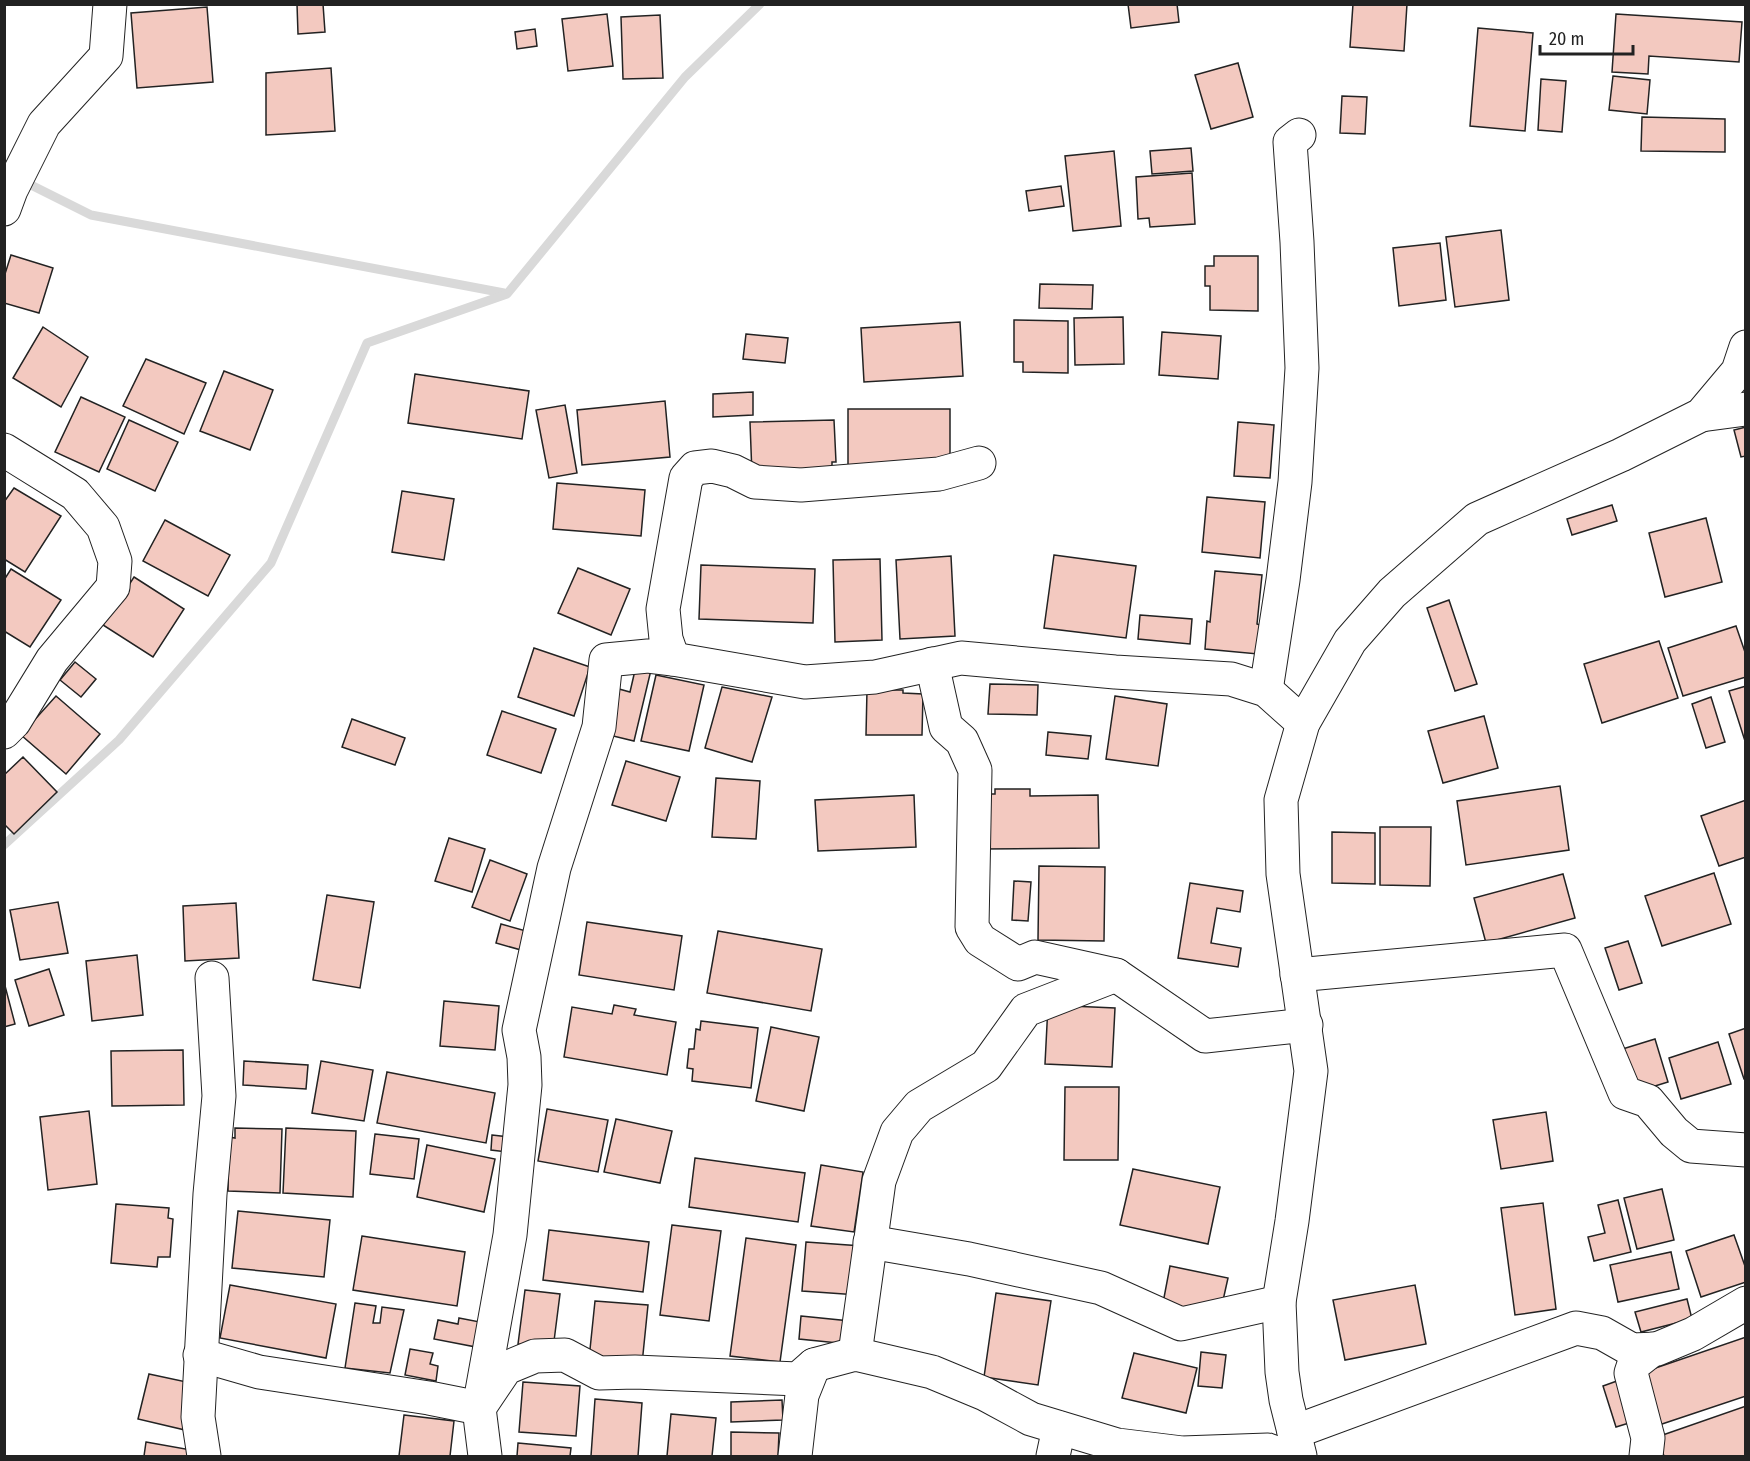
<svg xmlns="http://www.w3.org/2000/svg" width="1750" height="1461" font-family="'Fira Sans Condensed',sans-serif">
<rect width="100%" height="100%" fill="#fff"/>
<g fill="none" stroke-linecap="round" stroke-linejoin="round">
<g stroke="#d9d9d9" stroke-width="9">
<polyline points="23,181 91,215 504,293"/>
<polyline points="4,845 119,740 271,563 367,343 507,294 685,77 760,4"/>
</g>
</g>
<g fill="#f3c9c0" stroke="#222" stroke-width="1.5">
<polygon points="297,4 323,4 325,32 298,34"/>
<polygon points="1128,4 1177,4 1179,22 1131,28"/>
<polygon points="1353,4 1407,4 1404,51 1350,47"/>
<polygon points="207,7 213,82 137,88 131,13"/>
<polygon points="607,14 613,66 568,71 562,19"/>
<polygon points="1616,14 1742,22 1739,62 1649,56 1648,74 1612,72"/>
<polygon points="660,15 663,78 623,79 621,17"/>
<polygon points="1478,28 1533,33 1525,131 1470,126"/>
<polygon points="535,29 537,46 517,49 515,32"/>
<polygon points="1238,63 1253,117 1211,129 1195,75"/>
<polygon points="331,68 335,131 266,135 266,73"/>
<polygon points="1613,76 1650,80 1647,114 1609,110"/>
<polygon points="1541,79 1566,81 1562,132 1538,130"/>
<polygon points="1342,96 1367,97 1365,134 1340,133"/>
<polygon points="1642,117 1725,119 1725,152 1641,151"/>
<polygon points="1191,148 1193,171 1152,174 1150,151"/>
<polygon points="1114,151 1121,226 1073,231 1065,156"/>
<polygon points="1192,173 1195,224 1150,227 1149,218 1138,219 1136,177"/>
<polygon points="1061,186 1064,206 1029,211 1026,191"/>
<polygon points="1501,230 1509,300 1455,307 1446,237"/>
<polygon points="1440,243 1446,300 1399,306 1393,248"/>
<polygon points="11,255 53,268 39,313 4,303 4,277"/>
<polygon points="1214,256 1258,256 1258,311 1210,310 1210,286 1205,286 1205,266 1214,266"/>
<polygon points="1040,284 1093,285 1092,309 1039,308"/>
<polygon points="1123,317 1124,364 1075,365 1074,318"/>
<polygon points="1014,320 1068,321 1068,373 1023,372 1023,362 1014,362"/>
<polygon points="960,322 963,376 864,382 861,328"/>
<polygon points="43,327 88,357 61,407 13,378"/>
<polygon points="1162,332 1221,336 1218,379 1159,375"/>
<polygon points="746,334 788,338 785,363 743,359"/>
<polygon points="146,359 206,383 184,434 123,406"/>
<polygon points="224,371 273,390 250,450 200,431"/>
<polygon points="415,374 529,391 522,439 408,423"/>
<polygon points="753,392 753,415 713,417 713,394"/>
<polygon points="81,397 125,417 99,472 55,452"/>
<polygon points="665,401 670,457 582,465 577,410"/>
<polygon points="565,405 577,473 549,478 536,410"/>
<rect x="848" y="409" width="102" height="56"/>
<polygon points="129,420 178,442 155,491 107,469"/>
<polygon points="834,420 836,462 832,462 832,471 752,475 750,422"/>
<polygon points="1238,422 1274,425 1270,478 1234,476"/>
<polygon points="1746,427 1746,456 1741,457 1734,430"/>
<polygon points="557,483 645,490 641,536 553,529"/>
<polygon points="14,488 61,516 25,572 4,559 4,502"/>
<polygon points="402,491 454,499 444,560 392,552"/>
<polygon points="1207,497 1265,502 1260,558 1202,552"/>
<polygon points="1612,505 1617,521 1572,535 1567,519"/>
<polygon points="1706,518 1722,582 1665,597 1649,533"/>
<polygon points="165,520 230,555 208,596 143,561"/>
<polygon points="1054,555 1136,566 1126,638 1044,628"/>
<polygon points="951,556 955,636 900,639 896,560"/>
<polygon points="880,559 882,640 835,642 833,560"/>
<polygon points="701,565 815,569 813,623 699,619"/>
<polygon points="578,568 630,589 611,635 558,613"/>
<polygon points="11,569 61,600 30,647 4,631 4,580"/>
<polygon points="1215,571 1262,575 1257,624 1260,625 1258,654 1205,649 1207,621 1210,622"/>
<polygon points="134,577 184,609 153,657 103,625"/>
<polygon points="1449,600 1477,684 1455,691 1427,608"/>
<polygon points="1140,615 1192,619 1190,644 1138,639"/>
<polygon points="1736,626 1746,655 1746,677 1683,696 1668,648"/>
<polygon points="1659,641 1678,698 1602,723 1584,664"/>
<polygon points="534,648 590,667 574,716 518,697"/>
<polygon points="75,662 96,679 81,697 60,680"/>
<polygon points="636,666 651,670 634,741 609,735 619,689 630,692"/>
<polygon points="656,675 704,685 689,751 641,741"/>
<polygon points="990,684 1038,685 1037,715 988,714"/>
<polygon points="1746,686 1746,741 1745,741 1729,691"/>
<polygon points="722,687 772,697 752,762 705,748"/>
<polygon points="867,690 903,690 903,693 923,694 922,735 866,735"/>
<polygon points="56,696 100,734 66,774 21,735"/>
<polygon points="1115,696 1167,704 1158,766 1106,759"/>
<polygon points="1711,697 1725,742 1706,748 1692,704"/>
<polygon points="502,711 556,729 541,773 487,755"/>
<polygon points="1484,716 1498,768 1443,783 1428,731"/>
<polygon points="352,719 405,738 395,765 342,747"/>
<polygon points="1048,732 1091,736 1088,759 1046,755"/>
<polygon points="23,757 57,792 14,834 4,824 4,775"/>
<polygon points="626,761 680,777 666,821 612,805"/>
<polygon points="716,778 760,781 756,839 712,837"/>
<polygon points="1560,786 1569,850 1466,865 1457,801"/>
<polygon points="995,789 1030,789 1030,796 1098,795 1099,848 982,849 981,794 995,794"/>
<polygon points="914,795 916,847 818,851 815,800"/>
<polygon points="1746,800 1746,857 1719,866 1701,816"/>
<polygon points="1380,827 1431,827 1430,886 1380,885"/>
<polygon points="1332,832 1375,833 1375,884 1332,883"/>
<polygon points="449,838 485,849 472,892 435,881"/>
<polygon points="490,860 527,874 510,921 472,907"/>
<polygon points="1039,866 1105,867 1104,941 1038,940"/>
<polygon points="1714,873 1731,924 1662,946 1645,896"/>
<polygon points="1563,874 1575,918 1486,943 1474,898"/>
<polygon points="1014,881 1031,882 1028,921 1012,920"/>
<polygon points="1190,883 1243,891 1240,912 1217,908 1211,943 1241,948 1238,967 1178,958"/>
<polygon points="327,895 374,902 360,988 313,980"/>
<polygon points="58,902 68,953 20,960 10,910"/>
<polygon points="236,903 239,958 185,961 183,906"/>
<polygon points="587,922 682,936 674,990 579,975"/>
<polygon points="501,924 526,931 521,950 496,943"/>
<polygon points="718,931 822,949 811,1011 707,993"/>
<polygon points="1628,941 1642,983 1619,990 1605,948"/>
<polygon points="137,955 143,1015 92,1021 86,961"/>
<polygon points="49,969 64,1015 29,1026 15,980"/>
<polygon points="4,982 15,1024 4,1027"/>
<polygon points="444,1001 499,1006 495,1050 440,1046"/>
<polygon points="614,1005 636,1009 634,1015 676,1022 667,1075 564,1057 572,1007 612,1014"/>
<polygon points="1048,1005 1115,1008 1112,1067 1045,1064"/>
<polygon points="701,1021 758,1028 751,1088 692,1081 693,1069 687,1068 689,1049 694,1049 696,1029 700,1030"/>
<polygon points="771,1027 819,1037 804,1111 756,1101"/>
<polygon points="1746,1028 1746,1079 1744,1079 1729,1034"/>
<polygon points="1655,1039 1668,1082 1629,1094 1616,1051"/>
<polygon points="1718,1042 1731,1084 1681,1099 1669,1058"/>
<polygon points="183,1050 184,1105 112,1106 111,1051"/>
<polygon points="244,1061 308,1065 306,1089 243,1085"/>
<polygon points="321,1061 373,1070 364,1121 312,1113"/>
<polygon points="387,1072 495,1093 486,1143 377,1123"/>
<polygon points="1065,1087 1119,1087 1118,1160 1064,1160"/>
<polygon points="547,1109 608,1120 598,1172 538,1161"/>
<polygon points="89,1111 97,1184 48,1190 40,1117"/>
<polygon points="1546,1112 1553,1161 1501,1169 1493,1120"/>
<polygon points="616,1119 672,1131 660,1183 604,1172"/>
<polygon points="235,1128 282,1129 280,1193 228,1191 229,1137 235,1138"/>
<polygon points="286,1128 356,1131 353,1197 283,1193"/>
<polygon points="375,1134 419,1139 414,1179 370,1174"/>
<polygon points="492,1135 509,1137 507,1152 491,1150"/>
<polygon points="427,1145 495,1159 484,1212 417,1197"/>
<polygon points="695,1158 805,1173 798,1222 689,1207"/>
<polygon points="821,1165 863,1172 854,1232 811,1226"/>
<polygon points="1133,1169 1220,1187 1208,1244 1120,1225"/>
<polygon points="1662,1189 1674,1240 1637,1249 1624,1198"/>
<polygon points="1618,1200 1631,1252 1594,1261 1588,1237 1605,1233 1598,1205"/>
<polygon points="1543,1203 1556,1309 1515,1315 1501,1208"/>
<polygon points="116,1204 169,1208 168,1218 173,1219 170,1257 158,1257 157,1267 111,1263"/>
<polygon points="238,1211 330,1220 324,1277 232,1268"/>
<polygon points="672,1225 721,1231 709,1321 660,1315"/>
<polygon points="549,1230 649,1242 643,1292 543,1280"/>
<polygon points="1734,1235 1746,1269 1746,1282 1701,1297 1686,1251"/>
<polygon points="362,1236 465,1252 457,1306 353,1290"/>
<polygon points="746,1238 796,1245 780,1362 730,1356"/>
<polygon points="806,1242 862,1246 858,1295 802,1291"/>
<polygon points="1671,1252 1679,1289 1618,1302 1610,1265"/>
<polygon points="1170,1266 1228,1278 1220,1314 1163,1303"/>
<polygon points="230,1285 336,1304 326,1358 220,1338"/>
<polygon points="1415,1285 1426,1344 1345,1360 1333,1300"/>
<polygon points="525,1290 560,1294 553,1349 518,1344"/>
<polygon points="996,1293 1051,1301 1038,1385 984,1377"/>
<polygon points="1687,1299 1692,1319 1641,1332 1635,1312"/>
<polygon points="595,1301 648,1305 642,1364 589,1359"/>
<polygon points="355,1303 376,1306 373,1323 380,1323 382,1307 404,1310 390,1373 345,1368"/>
<polygon points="801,1316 850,1321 848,1344 799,1339"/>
<polygon points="459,1318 480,1322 476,1347 434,1339 438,1320 458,1324"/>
<polygon points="1746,1337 1746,1396 1656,1426 1638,1374"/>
<polygon points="410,1349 433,1353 430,1364 438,1366 436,1381 405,1375"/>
<polygon points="1201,1352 1226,1355 1222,1388 1198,1386"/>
<polygon points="1134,1353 1197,1368 1186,1413 1122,1398"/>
<polygon points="149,1374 196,1384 185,1430 138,1419"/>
<polygon points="1628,1377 1642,1419 1616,1427 1603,1386"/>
<polygon points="523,1382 580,1386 576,1436 519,1432"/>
<polygon points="595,1399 642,1403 638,1456 591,1456"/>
<polygon points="782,1400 783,1420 731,1422 731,1402"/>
<polygon points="1746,1406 1746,1456 1664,1456 1657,1437"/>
<polygon points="671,1414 716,1418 712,1456 667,1456"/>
<polygon points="404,1415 454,1421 450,1456 399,1456"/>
<polygon points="731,1432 779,1433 778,1456 731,1456"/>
<polygon points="146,1442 197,1451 196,1456 144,1456"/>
<polygon points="518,1443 571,1448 570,1456 517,1456"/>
</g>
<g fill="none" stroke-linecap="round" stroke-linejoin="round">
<defs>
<g id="minor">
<polyline points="4,209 11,190 44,124 106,56 110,4"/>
<polyline points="1701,415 1746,409"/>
<polyline points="4,450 75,494 103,527 115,561 113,587 52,660 14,722 4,732"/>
<polyline points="673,659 805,682 875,677 961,658 1115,672 1231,679 1266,690 1303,723"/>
<polyline points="932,664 946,727 962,741 975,770 972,927 980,940 1018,964 1035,957 1116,975 1205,1036 1306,1025"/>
<polyline points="1266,690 1283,580 1295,482 1302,368 1297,242 1290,142 1299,135"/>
<polyline points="1297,975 1565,950 1625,1093 1648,1101 1674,1132 1691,1146 1746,1150"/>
<polyline points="870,1242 969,1259 1101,1288 1181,1324 1279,1302"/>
<polyline points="855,1354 879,1181 897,1132 919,1106 986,1066 1026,1010 1116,975"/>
<polyline points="200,1355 259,1372 429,1398 479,1408 506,1368 535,1356 565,1355 599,1373 635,1372 798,1379 814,1365 855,1354 932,1372 985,1394 1031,1419 1117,1445 1182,1453 1268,1450 1285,1456"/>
<polyline points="1294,1432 1576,1328 1602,1333 1632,1350 1657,1349 1693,1334 1746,1303"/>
<polyline points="204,1456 198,1417 210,1194 219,1096 212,978"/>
<polyline points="485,1456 479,1408 510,1235 525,1085 524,1057 519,1030 554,868 599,727 606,660 648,656 673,659 666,639 663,609 686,478 695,468 712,466 733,471 755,482 801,485 939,474 979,463"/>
<polyline points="795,1456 802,1395 814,1365"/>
<polyline points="1053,1456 1059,1428"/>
<polyline points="1300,1456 1286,1400 1282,1372 1279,1302 1292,1221 1311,1071 1283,874 1281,800 1303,723 1350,641 1392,593 1477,519 1621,455 1701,415 1738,371 1746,347"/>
<polyline points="1646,1456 1648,1438 1631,1373 1634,1364 1653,1349"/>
</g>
</defs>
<use href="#minor" stroke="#222" stroke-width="35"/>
<use href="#minor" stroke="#fff" stroke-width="33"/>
</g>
<rect width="1750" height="1461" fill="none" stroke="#222222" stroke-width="12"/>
<path d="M1540 45v9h93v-9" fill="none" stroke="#222222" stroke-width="3"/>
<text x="1549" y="45" font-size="18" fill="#222222" stroke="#ffffff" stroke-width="4.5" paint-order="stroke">20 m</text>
</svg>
